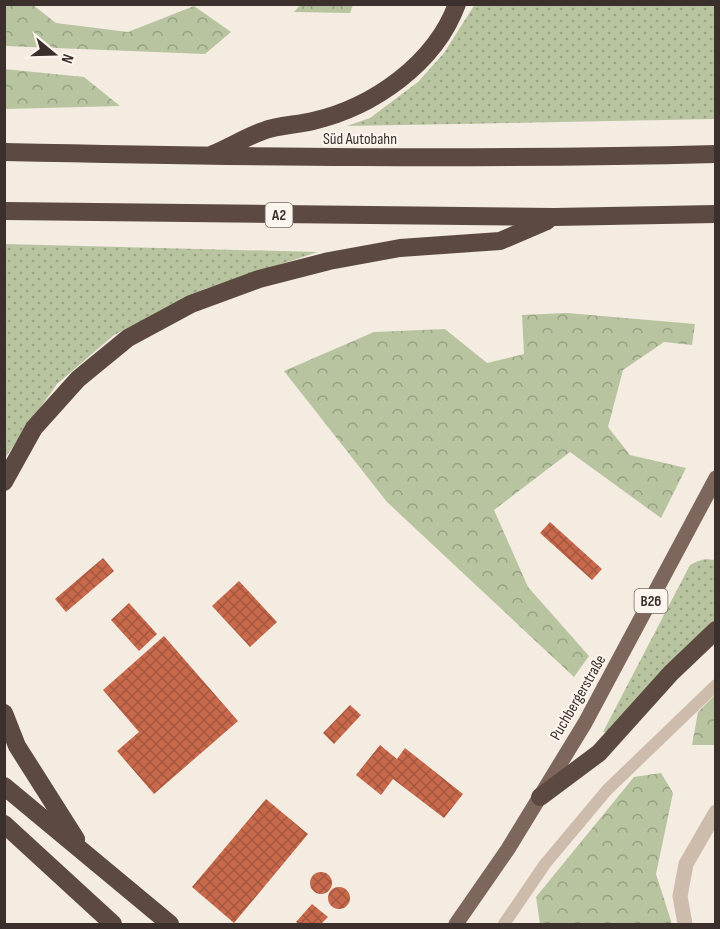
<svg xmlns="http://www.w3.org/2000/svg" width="720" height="929" font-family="'Sofia Sans Condensed',sans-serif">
<defs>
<pattern id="grass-dots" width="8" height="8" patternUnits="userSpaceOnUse" patternTransform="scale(1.5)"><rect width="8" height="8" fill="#b8c4a0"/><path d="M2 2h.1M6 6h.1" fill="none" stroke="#97a083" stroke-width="1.8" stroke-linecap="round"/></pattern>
<pattern id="forest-crowns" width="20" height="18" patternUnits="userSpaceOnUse" patternTransform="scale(1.5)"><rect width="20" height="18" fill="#b8c4a0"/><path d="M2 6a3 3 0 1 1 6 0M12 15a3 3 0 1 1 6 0" fill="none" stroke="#97a083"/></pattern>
<pattern id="building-cross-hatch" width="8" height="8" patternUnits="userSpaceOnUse" patternTransform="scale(1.5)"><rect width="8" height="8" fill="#c8694b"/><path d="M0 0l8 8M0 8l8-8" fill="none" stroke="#a4573f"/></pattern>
</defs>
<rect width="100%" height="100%" fill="#f4ebe1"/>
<g fill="url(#grass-dots)">
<polygon points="475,4 715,5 715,119 347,126 370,118 418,82 444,53"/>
<polygon points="5,244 318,252 205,289 114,335 57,384 5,458"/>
<polygon points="706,559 715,560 715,624 608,732 603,732 690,565 698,561"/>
</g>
<g fill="url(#forest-crowns)">
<polygon points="5,4 33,5 56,23 128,32 194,6 231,32 205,54 5,46"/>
<polygon points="301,4 353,4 353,5 350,13 294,12"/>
<polygon points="4,69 84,77 120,106 5,109"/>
<polygon points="567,313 695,324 692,345 664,342 623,370 608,427 630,455 686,468 661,518 570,452 494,510 528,587 589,656 574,677 387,502 284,371 374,332 445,329 487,363 524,354 522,315"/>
<polygon points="715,695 715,745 692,745 698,712"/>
<polygon points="661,773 673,793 656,874 672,924 540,924 536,897 634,777"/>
</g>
<g fill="url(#building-cross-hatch)">
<polygon points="550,522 602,569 592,580 540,533"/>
<polygon points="103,558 114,571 66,612 55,599"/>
<polygon points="239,581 277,622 250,647 212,606"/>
<polygon points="129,603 157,634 139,651 111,620"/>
<polygon points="164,636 238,721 154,794 117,751 139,732 103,690"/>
<polygon points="350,705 361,715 334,744 323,733"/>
<polygon points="380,745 397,759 405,748 463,794 444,818 393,779 381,795 356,775"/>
<polygon points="266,799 308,834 234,923 192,887"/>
<circle cx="321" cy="883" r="11"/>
<circle cx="339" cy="898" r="11"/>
<polygon points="312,904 328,917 321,924 299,924 296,922"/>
</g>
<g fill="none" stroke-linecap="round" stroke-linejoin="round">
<polyline stroke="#cdbbac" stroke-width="12" points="504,924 545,864 607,790 716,685"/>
<polyline stroke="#cdbbac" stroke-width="15" points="685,924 680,896 686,864 716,812"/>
<polyline stroke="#7d675c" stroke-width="15" points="456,924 508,849 585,723 716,478"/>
<g stroke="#5c4a42" stroke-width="18">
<path d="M4,152c238,5 474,8 712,2"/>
<path d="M213,154c17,-7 33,-17 50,-23 15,-6 34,-6 50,-10 60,-14 122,-57 144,-117"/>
<polyline points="4,211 554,217 716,214"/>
<polyline points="4,482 34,428 78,379 128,338 191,304 259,279 329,261 400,248 500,241 547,221"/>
<polyline points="4,713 17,746 76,839"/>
<polyline points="4,786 170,924"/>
<polyline points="540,797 599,753 671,673 716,630"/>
<polyline points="4,824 113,924"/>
</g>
</g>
<g text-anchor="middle" stroke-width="4.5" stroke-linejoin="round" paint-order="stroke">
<g fill="#fbf5ee" stroke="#756b66" stroke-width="1.5">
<rect x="265.5" y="203" width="27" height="24" rx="4.5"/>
<rect x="634.5" y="589" width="33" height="24" rx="4.5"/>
</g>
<g font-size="15" font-weight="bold" fill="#3b302b">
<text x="279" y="220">A2</text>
<text x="651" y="606">B26</text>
</g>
<g font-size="16" fill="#3b302b" stroke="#fbf5ee">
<text x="360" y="144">Süd Autobahn</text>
<text transform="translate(577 697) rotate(-60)" y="6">Puchbergerstraße</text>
</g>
</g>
<rect width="720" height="929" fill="none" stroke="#3b302b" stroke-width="12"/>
<g transform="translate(54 54) rotate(109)" stroke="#fbf5ee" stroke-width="4.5" paint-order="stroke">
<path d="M0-4.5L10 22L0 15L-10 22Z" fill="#3b302b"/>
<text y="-9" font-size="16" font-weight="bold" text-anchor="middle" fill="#3b302b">N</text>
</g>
</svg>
